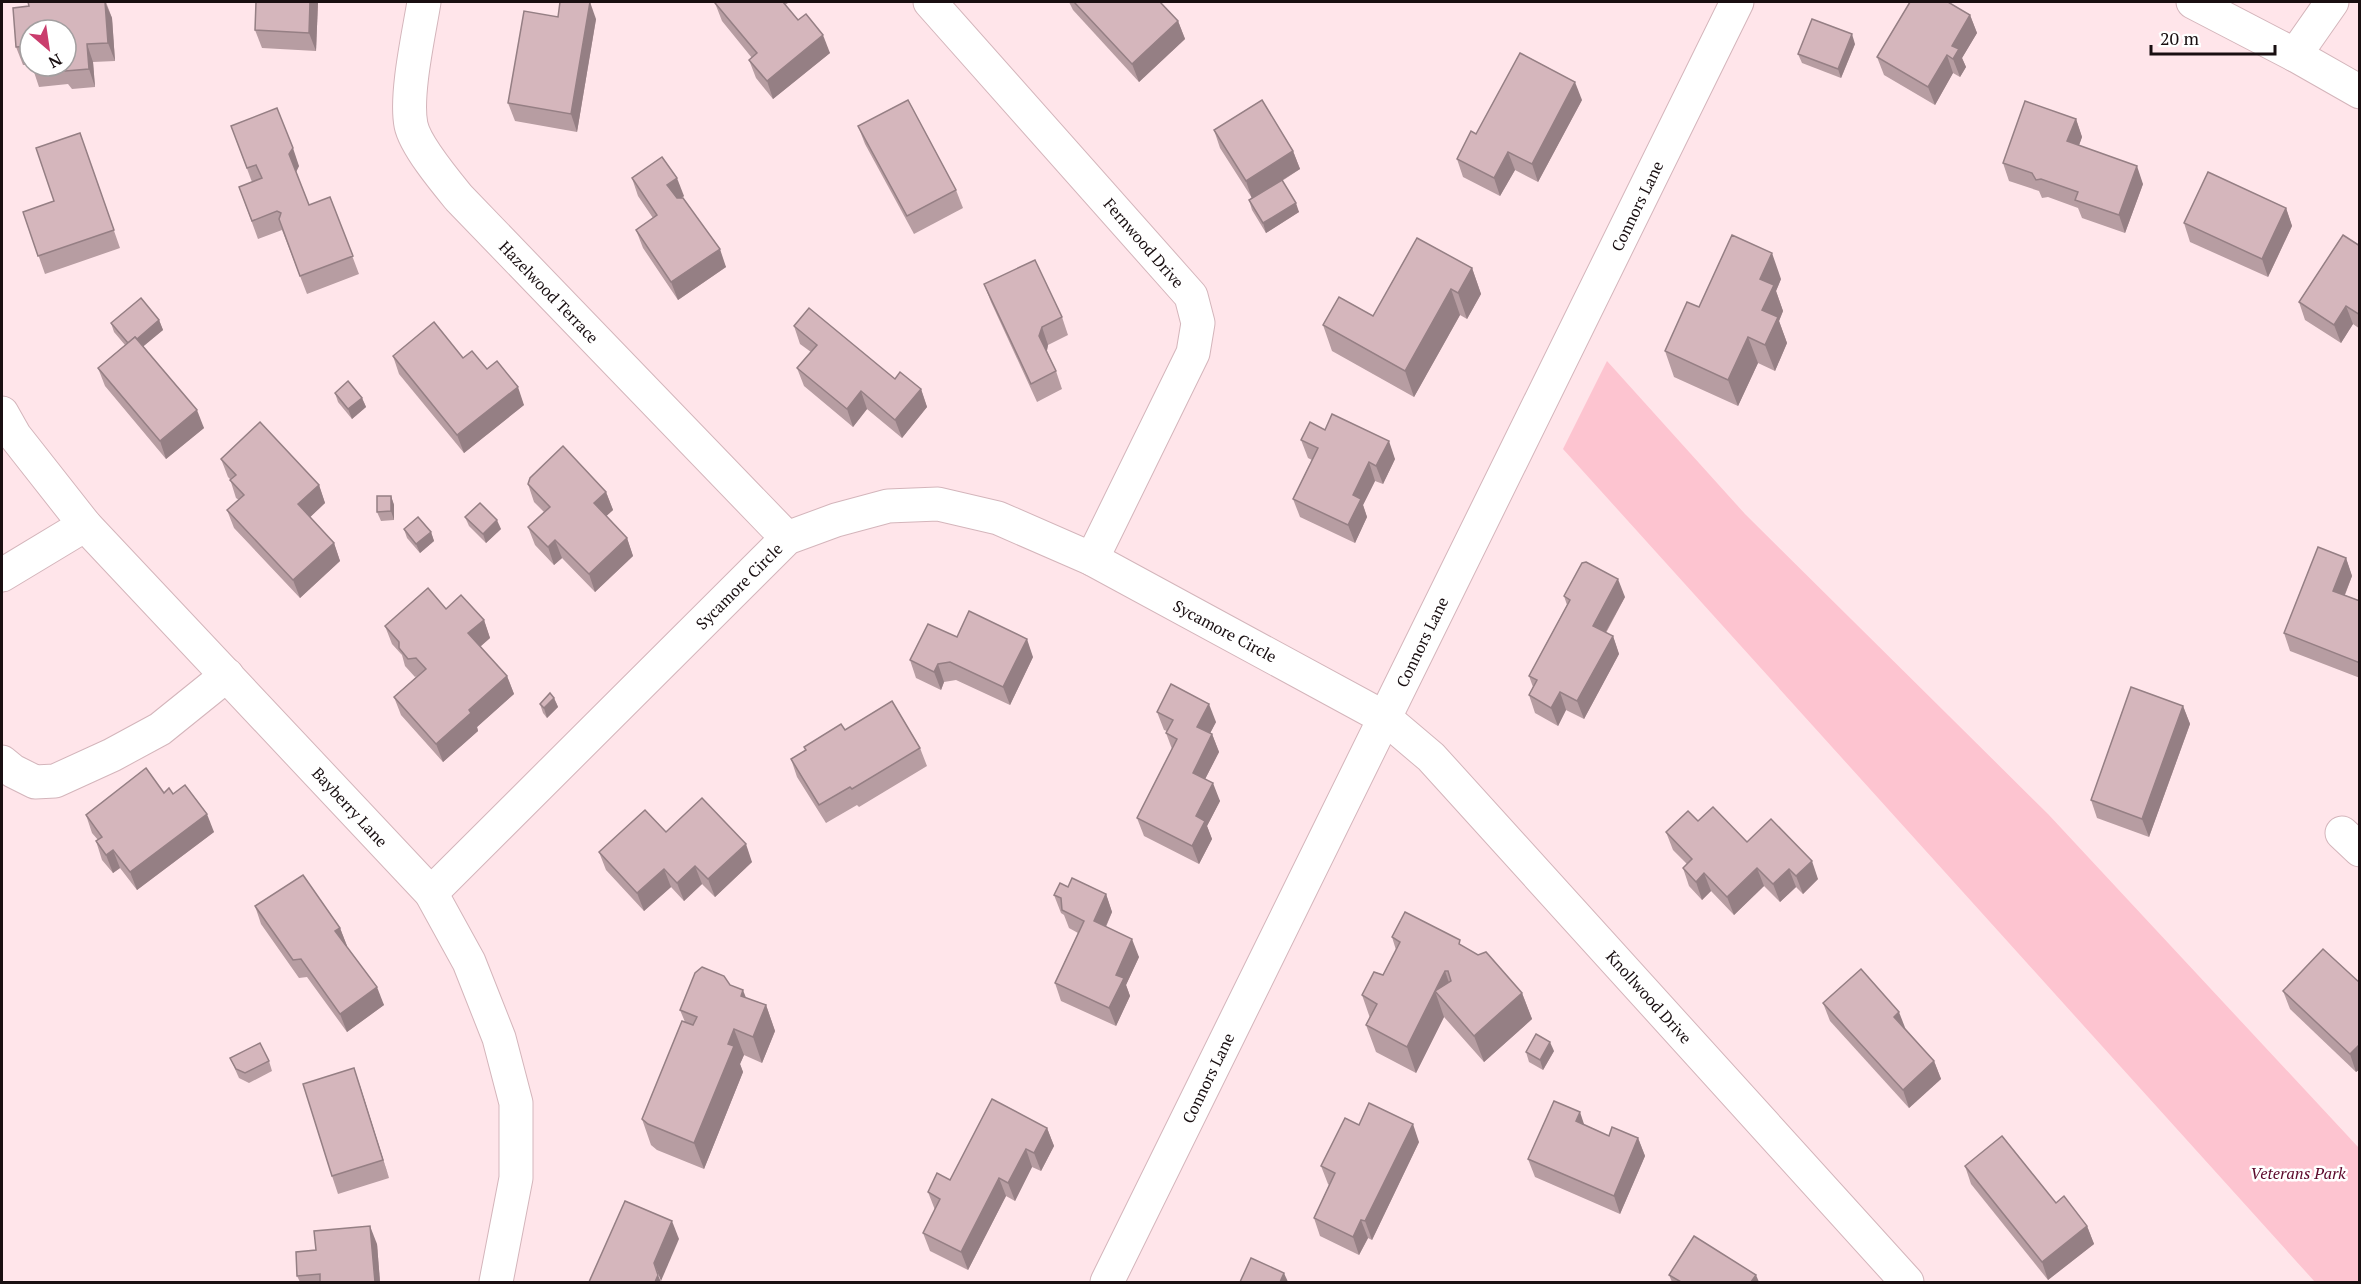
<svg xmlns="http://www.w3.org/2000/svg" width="2361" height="1284" font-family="'PT Serif',serif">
<rect width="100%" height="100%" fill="#ffe5ea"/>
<polygon fill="#fdc4d0" points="1607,361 1745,514 2048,814 2359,1148 2359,1282 2315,1282 1563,449"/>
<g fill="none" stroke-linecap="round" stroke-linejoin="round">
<defs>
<g id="minor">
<path d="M424,2c-5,31 -19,93 -13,123 4,20 34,56 48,73l328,340"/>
<polyline points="930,2 1191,296 1198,323 1193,353 1092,559"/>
<polyline points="2295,55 2332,2"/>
<polyline points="2,413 15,436 85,525 431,893 469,962 499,1038 516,1103 516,1178 496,1282"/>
<polyline points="2,575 85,525"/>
<polyline points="2,762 13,771 35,782 55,781 112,755 160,729 227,675"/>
<polyline points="2342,833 2360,850"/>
<polyline points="431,893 787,538 836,520 888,506 938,504 998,518 1092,559 1385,718 1431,757 1907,1282"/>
<polyline points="1107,1282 1737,2"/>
</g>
<polyline id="major" points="2193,2 2295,55 2360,92"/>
</defs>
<use href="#minor" stroke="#d4b5bb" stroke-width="35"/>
<use href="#major" stroke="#d4b5bb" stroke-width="35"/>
<use href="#minor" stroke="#fff" stroke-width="33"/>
<use href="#major" stroke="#fff" stroke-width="33"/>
</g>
<g fill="#b79da2">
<polygon points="28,2 106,2 112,18 115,61 93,62 95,87 72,89 68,84 39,87 32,66 66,66 66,30 30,30 30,65 23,65 16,47 13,8 29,6"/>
<polygon points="256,2 318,2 316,51 262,48 255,30"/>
<polygon points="1069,2 1074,2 1178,21 1185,39 1139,82 1073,10"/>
<polygon points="715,3 788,3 785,5 798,20 830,53 773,99 756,78 749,60 752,58 722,21"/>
<polygon points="1970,15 1977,33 1962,58 1966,67 1960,77 1953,73 1935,105 1884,75 1877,57"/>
<polygon points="558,17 596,19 577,132 515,121 508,103"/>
<polygon points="1855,44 1841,78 1802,63 1798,54"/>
<polygon points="1582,100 1538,182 1515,170 1500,196 1463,177 1457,159 1476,134"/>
<polygon points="2076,119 2082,137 2079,145 2143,184 2125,233 2082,218 2078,208 2048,197 2042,198 2039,191 2009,181 2003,163"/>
<polygon points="231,126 299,166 296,172 309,205 330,197 359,274 307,294 282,230 258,239 239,187 252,182"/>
<polygon points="858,126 956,190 963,208 914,234 865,144"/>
<polygon points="1214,130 1293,151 1300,169 1282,181 1299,212 1266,233 1252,210 1249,200 1252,198 1220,148"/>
<polygon points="80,133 120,248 45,274 23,212 54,201"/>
<polygon points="632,178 684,196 682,198 726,267 678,300 643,248 636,230 653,218 638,196"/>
<polygon points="2286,208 2292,226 2268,277 2190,242 2184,223"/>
<polygon points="2360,246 2360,329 2353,324 2341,343 2305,320 2299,302"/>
<polygon points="1472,268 1481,294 1467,319 1460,315 1414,397 1332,351 1323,325 1373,316"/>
<polygon points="1781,279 1776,291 1783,311 1779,321 1787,343 1775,371 1758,363 1738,406 1674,377 1665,351 1699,307"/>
<polygon points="984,284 1062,317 1068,335 1048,345 1047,351 1056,371 1062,389 1037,402 991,302"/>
<polygon points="159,320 163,330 143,346 204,428 166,459 105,386 98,368 125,345 114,332 111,323"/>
<polygon points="794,326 895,379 921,389 927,407 902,438 867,409 853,427 804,386 797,368 811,352 800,344"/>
<polygon points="393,356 463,358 487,369 524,405 464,453 399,374"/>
<polygon points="335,393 362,398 366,407 352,419 338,402"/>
<polygon points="1325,430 1395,459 1383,484 1375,481 1363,505 1367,517 1355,543 1300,517 1293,499 1312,460 1308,458 1301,440"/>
<polygon points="221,459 319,485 325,503 310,517 334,543 340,561 300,598 234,528 227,510 239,500 236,498 230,479 228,477"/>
<polygon points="528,484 606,492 613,510 606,516 627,538 633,556 595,592 562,558 554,565 535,545 528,527 544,512 534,502"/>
<polygon points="391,496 394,505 394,520 381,521 377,512"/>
<polygon points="465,517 501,529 486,543 469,526"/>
<polygon points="404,529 431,532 434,541 420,553 407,538"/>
<polygon points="2346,558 2352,576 2345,595 2360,601 2360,678 2290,651 2284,633"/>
<polygon points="1564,596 1625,597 1606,633 1613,636 1619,654 1584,719 1566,710 1558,726 1535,713 1529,695 1533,687 1529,676 1567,605"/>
<polygon points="446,609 484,620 490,638 480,647 507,676 514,694 477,727 478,731 443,762 401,715 394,697 417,676 415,677 405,666 402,655 392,644 385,626"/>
<polygon points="957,637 1033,657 1010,705 956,680 944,682 941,690 916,678 910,660"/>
<polygon points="554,698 558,707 547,718 543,713 540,704"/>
<polygon points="2183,706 2190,724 2149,837 2097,818 2091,800"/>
<polygon points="1157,712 1216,722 1210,733 1212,734 1219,752 1205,779 1220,801 1207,826 1212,839 1199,864 1144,836 1137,818 1172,749 1166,733 1167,731 1164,730"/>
<polygon points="845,730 920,748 927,766 859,807 857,805 826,823 797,777 791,759 806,750 804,747"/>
<polygon points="164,793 173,794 214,832 137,890 120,868 113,873 102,860 96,841 98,840 92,833 86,815"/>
<polygon points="1698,821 1747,842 1818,879 1803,894 1796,887 1780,902 1764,886 1734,915 1711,891 1702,900 1689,886 1683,868 1687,864 1673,850 1666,832"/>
<polygon points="666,832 752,862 715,897 702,884 684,901 671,887 644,911 606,870 599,852"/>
<polygon points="1068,887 1106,894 1112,912 1106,927 1139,957 1126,985 1130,996 1116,1026 1061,1001 1055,983 1078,933 1069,928 1064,915 1061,913 1054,895"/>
<polygon points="255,906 340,928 347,946 346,946 384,1005 347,1032 307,977 299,978 261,924"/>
<polygon points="1392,937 1463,946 1522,993 1532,1019 1484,1062 1444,1017 1416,1073 1376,1052 1366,1025 1370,1018 1362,995 1383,975 1396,950"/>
<polygon points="2360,983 2360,1069 2356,1072 2290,1009 2283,991"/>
<polygon points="730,985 746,998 766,1005 775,1031 762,1063 744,1055 740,1064 743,1072 704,1169 657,1150 651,1145 642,1119 685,1022 680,1010"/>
<polygon points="1823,1003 1906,1029 1934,1061 1941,1079 1909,1108 1830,1021"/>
<polygon points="1554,1051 1543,1070 1529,1062 1526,1052"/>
<polygon points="230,1058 269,1061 272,1071 249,1083 239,1078"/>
<polygon points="360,1086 389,1178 338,1194 332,1176"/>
<polygon points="1359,1125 1419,1142 1372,1240 1368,1238 1359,1255 1320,1236 1314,1218 1329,1185 1328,1184 1321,1166"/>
<polygon points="1585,1125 1609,1136 1638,1138 1645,1156 1620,1214 1535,1177 1528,1159"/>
<polygon points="1047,1128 1054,1146 1041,1171 1032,1167 1015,1201 1006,1196 968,1270 930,1251 923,1233 935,1210 928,1192"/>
<polygon points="1965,1166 2056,1203 2087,1226 2094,1244 2048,1280 1971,1184"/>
<polygon points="377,1244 380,1282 300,1282 297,1276 316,1250"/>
<polygon points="1669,1275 1759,1282 1672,1282"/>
</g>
<g fill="#957f84">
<polygon points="105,2 112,18 115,61 108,43"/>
<polygon points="310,2 318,2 316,51 309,33"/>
<polygon points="590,2 596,19 577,132 571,114"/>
<polygon points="1970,15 1977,33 1962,58 1966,67 1960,77 1953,59 1952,46"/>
<polygon points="1178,21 1185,39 1139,82 1132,64"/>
<polygon points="1852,34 1855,44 1841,78 1838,69"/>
<polygon points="823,35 830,53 773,99 767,81"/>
<polygon points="87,44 93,62 95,87 89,69"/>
<polygon points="1947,55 1953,73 1935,105 1928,87"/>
<polygon points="1575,82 1582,100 1538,182 1532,164"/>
<polygon points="2076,119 2082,137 2074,159 2067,141"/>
<polygon points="293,148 299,166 296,172 289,154"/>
<polygon points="1293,151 1300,169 1252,199 1246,181"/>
<polygon points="1508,152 1515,170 1500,196 1494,178"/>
<polygon points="2137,166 2143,184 2125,233 2119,215"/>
<polygon points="677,178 684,196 674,203 667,185"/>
<polygon points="1296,203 1299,212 1266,233 1263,223"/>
<polygon points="2286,208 2292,226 2268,277 2262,259"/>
<polygon points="720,249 726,267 678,300 671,282"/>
<polygon points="1772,253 1781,279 1776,291 1783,311 1779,321 1787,343 1775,371 1765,345 1760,279"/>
<polygon points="1472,268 1481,294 1467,319 1458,293"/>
<polygon points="1451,289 1460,315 1414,397 1405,371"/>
<polygon points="2346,306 2353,324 2341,343 2334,325"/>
<polygon points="159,320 163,330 133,355 130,345"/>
<polygon points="1042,327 1048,345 1046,354 1039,336"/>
<polygon points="1748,337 1758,363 1738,406 1728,380"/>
<polygon points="518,387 524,405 464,453 457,435"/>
<polygon points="921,389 927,407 902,438 895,420"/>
<polygon points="861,391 867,409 853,427 847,409"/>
<polygon points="362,398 366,407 352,419 348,409"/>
<polygon points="197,410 204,428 166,459 160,441"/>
<polygon points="1389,441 1395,459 1383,484 1376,466"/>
<polygon points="1369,462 1375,481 1363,505 1367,517 1355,543 1348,525 1353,495"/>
<polygon points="319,485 325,503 305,522 298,504"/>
<polygon points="606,492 613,510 601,521 594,503"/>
<polygon points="391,496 394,505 394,520 391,511"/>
<polygon points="497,520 501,529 486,543 483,534"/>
<polygon points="431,532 434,541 420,553 416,544"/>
<polygon points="627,538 633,556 595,592 589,574"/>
<polygon points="555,540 562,558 554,565 548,547"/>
<polygon points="334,543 340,561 300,598 293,580"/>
<polygon points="2346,558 2352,576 2339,609 2333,591"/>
<polygon points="1618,579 1625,597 1599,644 1593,626"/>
<polygon points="484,620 490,638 475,651 468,633"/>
<polygon points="1613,636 1619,654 1584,719 1577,701"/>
<polygon points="1027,639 1033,657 1010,705 1003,687"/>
<polygon points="938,664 944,682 941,690 934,672"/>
<polygon points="507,676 514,694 477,727 478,731 443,762 436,744 469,710"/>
<polygon points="1560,692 1566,710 1558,726 1551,708"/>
<polygon points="554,698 558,707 547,718 544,708"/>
<polygon points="1209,704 1216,722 1204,745 1197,727"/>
<polygon points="2183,706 2190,724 2149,837 2142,819"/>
<polygon points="1212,734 1219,752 1199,791 1193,773"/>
<polygon points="1213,783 1220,801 1207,826 1212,839 1199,864 1192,846 1196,816"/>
<polygon points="207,814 214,832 137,890 130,872"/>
<polygon points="746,844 752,862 715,897 708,879"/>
<polygon points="113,850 120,868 113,873 106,855"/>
<polygon points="1812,861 1818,879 1803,894 1796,876"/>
<polygon points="695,866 702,884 684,901 677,883"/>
<polygon points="1757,868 1764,886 1734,915 1727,897"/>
<polygon points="664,869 671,887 644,911 637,893"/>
<polygon points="1789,869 1796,887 1780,902 1773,884"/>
<polygon points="1704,873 1711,891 1702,900 1696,882"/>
<polygon points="1106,894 1112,912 1100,939 1094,921"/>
<polygon points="340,928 347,946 342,949 335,931"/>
<polygon points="1132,939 1139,957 1126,985 1130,996 1116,1026 1109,1008 1116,975"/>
<polygon points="1445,971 1454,997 1435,991"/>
<polygon points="377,987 384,1005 347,1032 340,1014"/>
<polygon points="743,990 753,1016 741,996"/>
<polygon points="1435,991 1444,1017 1416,1073 1407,1047"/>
<polygon points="1522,993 1532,1019 1484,1062 1474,1036"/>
<polygon points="766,1005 775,1031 762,1063 753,1037"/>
<polygon points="1899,1012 1906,1030 1894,1017"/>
<polygon points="734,1029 744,1055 740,1064 743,1072 704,1169 694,1143 728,1044"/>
<polygon points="1550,1042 1554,1051 1543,1070 1540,1060"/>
<polygon points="2360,1044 2360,1069 2356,1072 2350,1054"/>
<polygon points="1934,1061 1941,1079 1909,1108 1903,1090"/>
<polygon points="354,1068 360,1086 389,1178 383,1160"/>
<polygon points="1580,1112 1586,1130 1576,1121"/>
<polygon points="1413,1124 1419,1142 1372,1240 1365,1221"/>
<polygon points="1047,1128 1054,1146 1041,1171 1034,1153"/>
<polygon points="1638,1138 1645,1156 1620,1214 1614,1196"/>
<polygon points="1026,1149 1032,1167 1015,1201 1008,1183"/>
<polygon points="999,1178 1006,1196 968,1270 961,1252"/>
<polygon points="1361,1220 1368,1238 1359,1255 1353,1237"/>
<polygon points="672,1221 679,1239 661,1281 654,1263"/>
<polygon points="370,1226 377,1244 380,1282 375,1282"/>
<polygon points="2087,1226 2094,1244 2048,1280 2042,1262"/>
<polygon points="1284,1273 1288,1282 1280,1282"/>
<polygon points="658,1275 661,1282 655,1282"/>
<polygon points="1756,1275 1759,1282 1751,1282"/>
</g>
<g fill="#d5b6bc" stroke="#957f84" stroke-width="1.5" fill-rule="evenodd">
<polygon points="28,2 105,2 108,43 87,44 89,69 65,71 61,66 33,69 32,66 66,66 66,30 30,30 30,46 16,47 13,8 29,6"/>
<polygon points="256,2 310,2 309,33 255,30"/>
<polygon points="560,2 590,2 571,114 508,103 524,11 558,17"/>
<polygon points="717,2 783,2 798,20 806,14 823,35 767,81 749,60 757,53 715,3"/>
<polygon points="1074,2 1160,2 1178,21 1132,64"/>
<polygon points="1910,2 1948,2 1970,15 1952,46 1959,49 1953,59 1947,55 1928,87 1877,57"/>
<polygon points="1812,19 1852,34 1838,69 1798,54"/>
<polygon points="1520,53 1575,82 1532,164 1508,152 1494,178 1457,159 1471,131 1476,134"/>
<polygon points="908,100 956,190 907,216 858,126"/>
<polygon points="1262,100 1293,151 1246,181 1214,130"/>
<polygon points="2025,101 2076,119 2067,141 2137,166 2119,215 2075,200 2078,192 2041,179 2036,180 2032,173 2003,163"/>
<polygon points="277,108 293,148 289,154 309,205 330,197 353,256 300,276 279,219 281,213 277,211 252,221 239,187 262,178 256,165 247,168 231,126"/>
<polygon points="80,133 114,230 38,256 23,212 54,201 36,148"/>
<polygon points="662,157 677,178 667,185 677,198 683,198 720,249 671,282 636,230 657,215 632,178"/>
<polygon points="2208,172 2286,208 2262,259 2184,223"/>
<polygon points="1282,180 1296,203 1263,223 1249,200"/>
<polygon points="1732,235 1772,253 1760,279 1774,285 1762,310 1778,317 1765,345 1748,337 1728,380 1665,351 1687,302 1699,307"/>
<polygon points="2343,235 2360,246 2360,315 2346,306 2334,325 2299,302"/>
<polygon points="1417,238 1472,268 1458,293 1451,289 1405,371 1323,325 1339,297 1373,316"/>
<polygon points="1035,260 1062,317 1042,327 1039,336 1056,371 1031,384 984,284"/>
<polygon points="141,298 159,320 137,339 135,337 128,343 111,323"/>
<polygon points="809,308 895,379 900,372 921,389 895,420 861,391 847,409 797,368 817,345 794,326"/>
<polygon points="434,322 463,358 472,351 487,369 497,361 518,387 457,435 393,356"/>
<polygon points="135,337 197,410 160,441 98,368"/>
<polygon points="348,381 362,398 348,409 335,393"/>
<polygon points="1332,414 1389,441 1376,466 1369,462 1353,495 1361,499 1348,525 1293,499 1318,448 1301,440 1310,422 1325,430"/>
<polygon points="260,422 319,485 298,504 334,543 293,580 227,510 244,495 230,480 236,475 221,459"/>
<polygon points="563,446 606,492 594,503 627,538 589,574 555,540 548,547 528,527 550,507 528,484 530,478"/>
<polygon points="377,496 391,496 391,511 377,512"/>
<polygon points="480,503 497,520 483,534 465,517"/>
<polygon points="418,517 431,532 416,544 404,529"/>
<polygon points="2318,547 2346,558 2333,591 2360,601 2360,663 2284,633"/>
<polygon points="1586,562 1618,579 1593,626 1613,636 1577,701 1560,692 1551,708 1529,695 1537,680 1529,676 1570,600 1564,596 1582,563"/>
<polygon points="428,588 446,609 461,595 484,620 468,633 507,676 469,710 471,713 436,744 394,697 426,669 416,658 408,659 399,648 399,642 385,626"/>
<polygon points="969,611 1027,639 1003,687 950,662 938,664 934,672 910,660 928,624 957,637"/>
<polygon points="1171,684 1209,704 1197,727 1212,734 1193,773 1213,783 1196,816 1205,821 1192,846 1137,818 1177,739 1166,733 1173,720 1157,712"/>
<polygon points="2131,687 2183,706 2142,819 2091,800"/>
<polygon points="550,693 554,698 544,708 540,704"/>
<polygon points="892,701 920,748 852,789 850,787 819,805 791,759 806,750 804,747 841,724 845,730"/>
<polygon points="146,768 164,793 169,788 173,794 185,785 207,814 130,872 113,850 106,855 96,841 102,837 86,815"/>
<polygon points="702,798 746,844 708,879 695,866 677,883 664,869 637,893 599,852 645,810 666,832"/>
<polygon points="1713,807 1747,842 1771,819 1812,861 1796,876 1789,869 1773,884 1757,868 1727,897 1704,873 1696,882 1683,868 1692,859 1666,832 1688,811 1698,821"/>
<polygon points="303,875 340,928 335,931 377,987 340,1014 301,959 293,960 255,906"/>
<polygon points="1072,878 1106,894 1094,921 1132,939 1116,975 1124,978 1109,1008 1055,983 1084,921 1062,910 1061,898 1054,895 1060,883 1068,887"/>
<path d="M1405,912l55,28 -1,4 19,11 8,-3 36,41 -48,43 -39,-45 -28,56 -41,-22 11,-21 -15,-9 12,-23 9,3 17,-33 -8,-5zM1445,971h3l3,10 -16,10z"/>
<polygon points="2323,949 2360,983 2360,1044 2350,1054 2283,991"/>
<polygon points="702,967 724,976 730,985 743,990 741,996 766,1005 753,1037 734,1029 728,1044 734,1046 694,1143 648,1124 642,1119 682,1021 693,1025 697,1017 680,1010 695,973"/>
<polygon points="1861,969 1899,1012 1894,1017 1934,1061 1903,1090 1823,1003"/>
<polygon points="1536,1034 1550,1042 1540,1060 1526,1052"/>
<polygon points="260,1043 269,1061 245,1073 236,1069 230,1058"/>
<polygon points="354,1068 383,1160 332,1176 303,1084"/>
<polygon points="992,1099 1047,1128 1034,1153 1026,1149 1008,1183 999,1178 961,1252 923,1233 940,1199 928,1192 937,1173 950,1180"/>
<polygon points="1554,1101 1580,1112 1576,1121 1609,1136 1612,1127 1638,1138 1614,1196 1528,1159"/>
<polygon points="1369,1103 1413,1124 1365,1221 1361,1220 1353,1237 1314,1218 1335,1173 1321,1166 1345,1118 1359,1125"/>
<polygon points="2002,1136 2056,1203 2064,1196 2087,1226 2042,1262 1965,1166"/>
<polygon points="625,1201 672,1221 654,1263 658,1275 655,1282 589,1282"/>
<polygon points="370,1226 375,1282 320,1282 320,1274 297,1276 296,1252 316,1250 314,1231"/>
<polygon points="1694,1236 1756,1275 1751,1282 1681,1282 1669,1275"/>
<polygon points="1251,1258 1284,1273 1280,1282 1240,1282"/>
</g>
<g text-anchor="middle" stroke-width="5" stroke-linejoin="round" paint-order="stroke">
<g font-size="16" fill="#190f11" stroke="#fff">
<text transform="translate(1637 206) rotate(-64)" y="6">Connors Lane</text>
<text transform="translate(1144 243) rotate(49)" y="6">Fernwood Drive</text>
<text transform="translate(549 292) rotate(46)" y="6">Hazelwood Terrace</text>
<text transform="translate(739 586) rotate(-45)" y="6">Sycamore Circle</text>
<text transform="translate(1225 631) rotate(28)" y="6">Sycamore Circle</text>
<text transform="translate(1422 642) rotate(-64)" y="6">Connors Lane</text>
<text transform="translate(350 807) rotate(47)" y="6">Bayberry Lane</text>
<text transform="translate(1649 997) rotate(48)" y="6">Knollwood Drive</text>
<text transform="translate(1208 1078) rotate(-64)" y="6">Connors Lane</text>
</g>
<g font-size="16" font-style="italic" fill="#5c082a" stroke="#fff">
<text x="2298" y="1179">Veterans Park</text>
</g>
</g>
<rect width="2361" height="1284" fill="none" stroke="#190f11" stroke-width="6"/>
<g transform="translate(48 48) rotate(151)"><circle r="28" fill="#ffffff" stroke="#a39fa0" stroke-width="1.5"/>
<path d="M0-4.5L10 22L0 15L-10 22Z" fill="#ca3d6d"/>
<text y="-9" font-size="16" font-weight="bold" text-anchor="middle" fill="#190f11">N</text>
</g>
<path d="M2151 45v9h124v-9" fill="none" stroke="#190f11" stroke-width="3"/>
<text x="2160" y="45" font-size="18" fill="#190f11" stroke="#ffffff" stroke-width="4.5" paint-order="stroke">20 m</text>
</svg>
